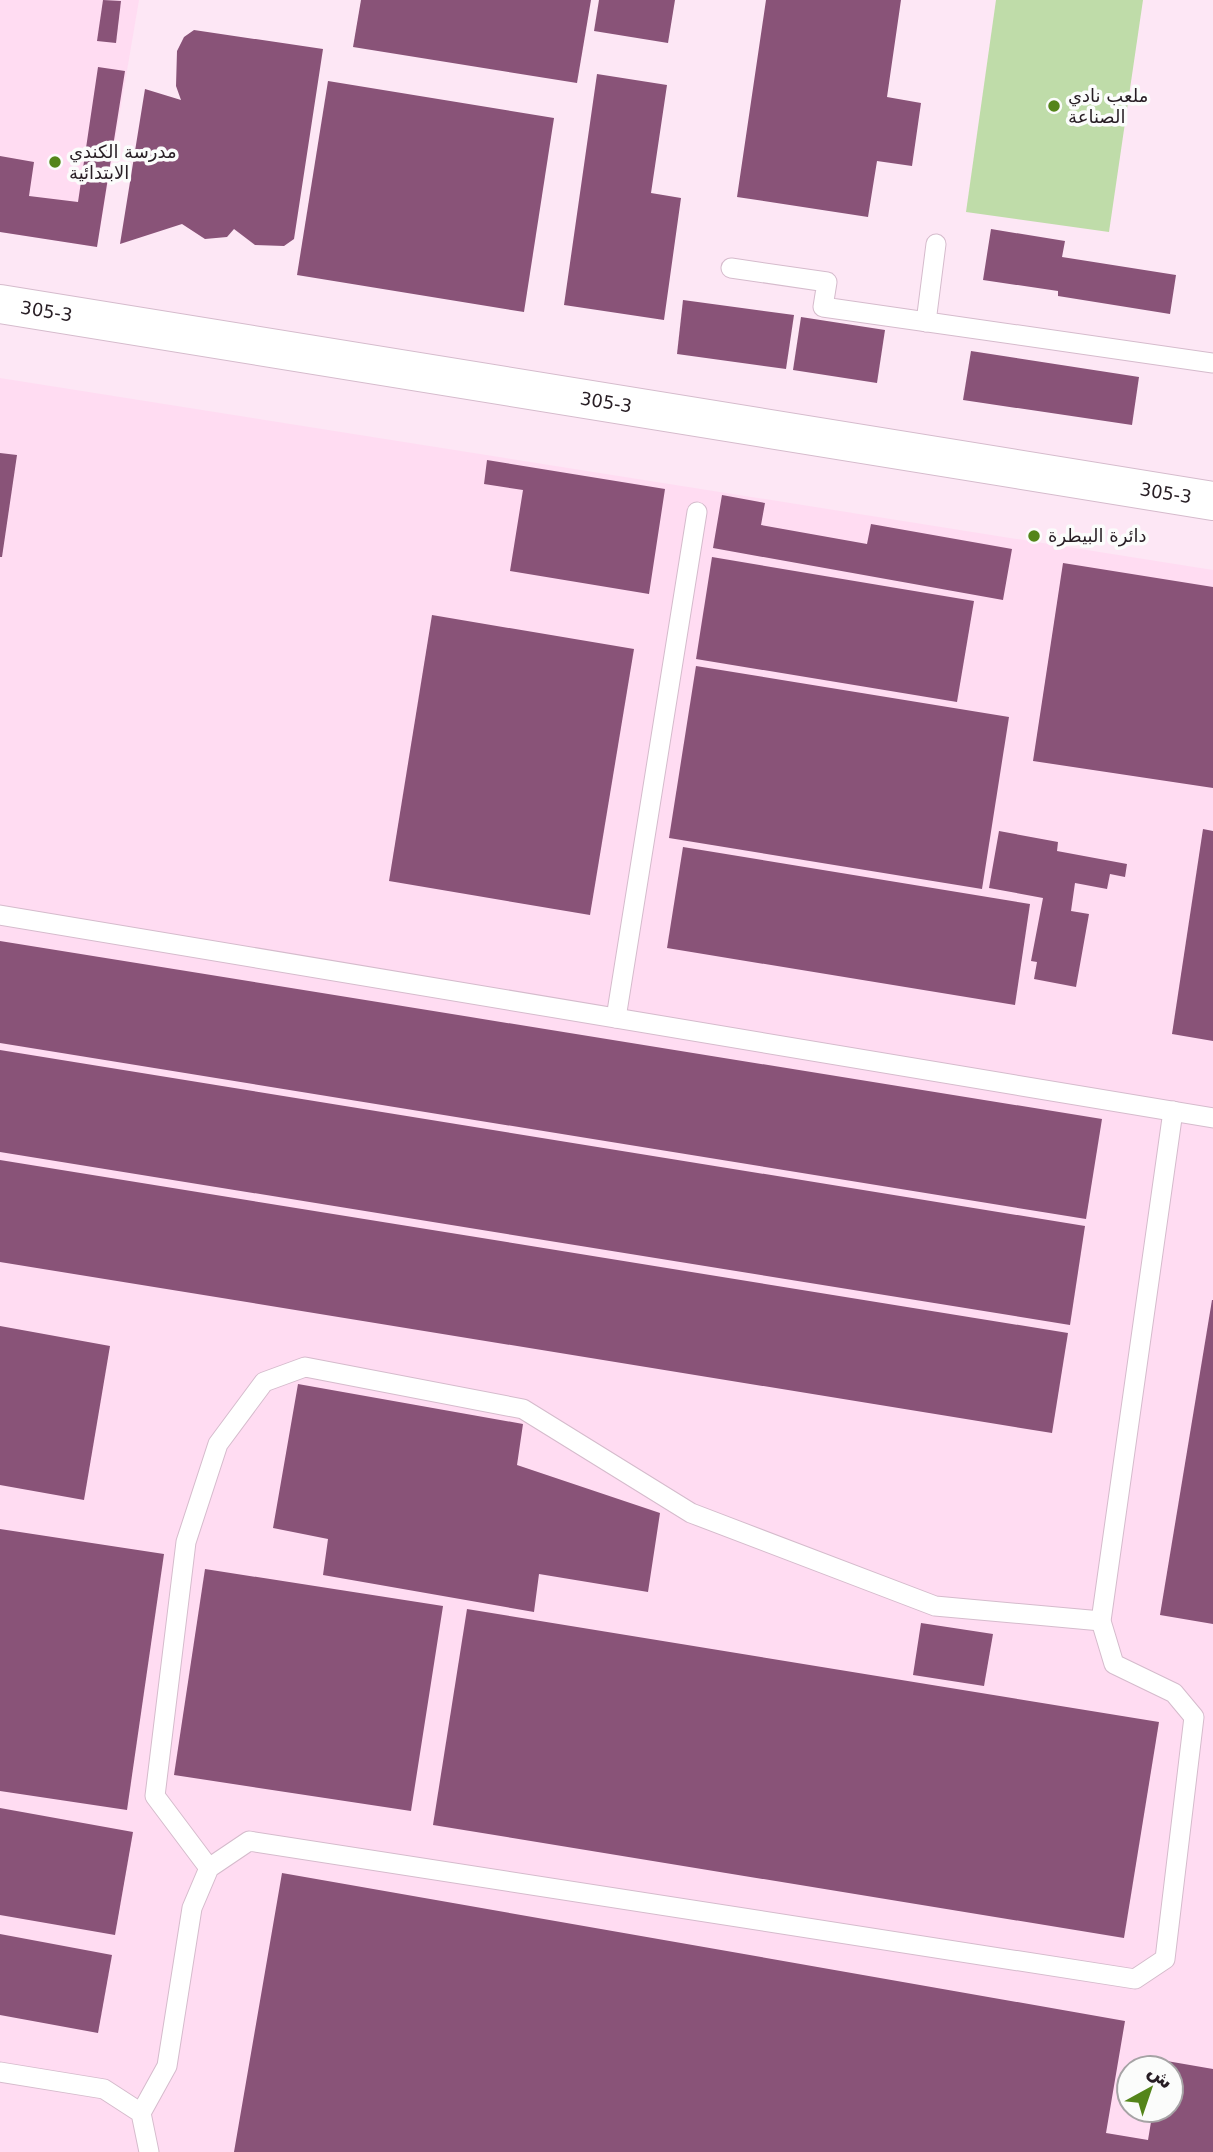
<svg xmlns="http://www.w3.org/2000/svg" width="1213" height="2152" font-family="'DejaVu Sans','Noto Sans Arabic',sans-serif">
<rect width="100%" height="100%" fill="#fde7f5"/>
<g fill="#ffdcf2" fill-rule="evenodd">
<polygon points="0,0 139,0 97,247 0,232"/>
<path d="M0,378l1213,192v1582h-1213zM1129,2068h42v42h-42z"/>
</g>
<polygon fill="#bfdca9" points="996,0 1143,0 1109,232 966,212"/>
<g fill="#895378">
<polygon points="103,0 121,1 116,43 97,41"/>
<polygon points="361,0 591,0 577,83 353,47"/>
<polygon points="599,0 675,0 668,43 594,31"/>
<polygon points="766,0 901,0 887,97 921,103 912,166 877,161 868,217 737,197"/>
<polygon points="194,30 323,49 294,239 284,246 255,245 234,229 227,237 205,239 182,224 120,244 145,89 181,100 176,86 177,51 184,37"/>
<polygon points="98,67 125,71 97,247 0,232 0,156 34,162 29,196 78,202"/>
<polygon points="597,74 667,85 651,193 681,198 664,320 564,305"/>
<polygon points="328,81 554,118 524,312 297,275"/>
<polygon points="991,229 1065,241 1062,257 1176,275 1170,314 1058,296 1058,291 983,280"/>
<polygon points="683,300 794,315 786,369 677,354"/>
<polygon points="801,317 885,330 877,383 793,370"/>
<polygon points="971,351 1139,377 1132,425 963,400"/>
<polygon points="0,453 17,455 2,557 0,557"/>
<polygon points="487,460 665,489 649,594 510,571 523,490 484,484"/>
<polygon points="722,495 765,503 761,525 867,544 871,524 1012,549 1003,600 713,548"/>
<polygon points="712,557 974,601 957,702 696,659"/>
<polygon points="1063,563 1213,587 1213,788 1033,761"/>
<polygon points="432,615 634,649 590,915 389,881"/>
<polygon points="696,666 1009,717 982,889 669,838"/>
<polygon points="1203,829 1213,831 1213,1041 1172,1034"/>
<polygon points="999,831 1058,842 1057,851 1127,864 1125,877 1110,874 1107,889 1075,883 1071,911 1089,914 1076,987 1034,979 1037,962 1031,961 1043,898 989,888"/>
<polygon points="683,847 1030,904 1015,1005 667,948"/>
<polygon points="0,941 1102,1119 1086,1219 0,1043"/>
<polygon points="0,1050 1085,1226 1070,1325 0,1152"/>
<polygon points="0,1160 1068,1333 1052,1433 0,1262"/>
<polygon points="1212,1300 1213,1300 1213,1624 1160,1615"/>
<polygon points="0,1326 110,1346 84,1500 0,1485"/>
<polygon points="298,1384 523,1424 517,1465 660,1513 648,1592 539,1574 534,1612 323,1575 328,1539 273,1528"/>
<polygon points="0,1529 164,1554 127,1810 0,1791"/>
<polygon points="205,1569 443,1606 411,1811 174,1775"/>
<polygon points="467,1609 1159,1722 1124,1938 433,1825"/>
<polygon points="921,1623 993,1634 984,1686 913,1675"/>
<polygon points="0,1808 133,1832 115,1935 0,1915"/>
<polygon points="282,1873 1125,2021 1106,2133 1148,2140 1153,2110 1171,2110 1171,2068 1160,2068 1161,2060 1213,2069 1213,2152 234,2152"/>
<polygon points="0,1934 112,1955 98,2033 0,2015"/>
</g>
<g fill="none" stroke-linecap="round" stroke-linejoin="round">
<defs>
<g id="service">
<polyline points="731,268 827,282 823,307 1213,363"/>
<polyline points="926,322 936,244"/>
<polyline points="0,915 1213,1118"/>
<polyline points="616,1018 697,512"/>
<polyline points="209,1868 155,1796 186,1542 218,1444 264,1382 305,1367 523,1409 691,1513 935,1606 1101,1621"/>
<polyline points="0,2072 104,2089 141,2113 149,2152"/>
<polyline points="141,2113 167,2066 192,1908 209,1868 249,1841 1135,1979 1165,1959 1194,1717 1174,1693 1114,1664 1101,1621 1173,1111"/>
</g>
<g id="tertiary">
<path id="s1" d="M0,304l1213,197"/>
</g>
</defs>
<use href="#service" stroke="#d5bbcc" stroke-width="21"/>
<use href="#tertiary" stroke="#d5bbcc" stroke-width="40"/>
<use href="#service" stroke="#fff" stroke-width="19"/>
<use href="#tertiary" stroke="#fff" stroke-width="38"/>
</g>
<g fill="#54851a" stroke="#fbfcfb" stroke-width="2.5">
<circle cx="1054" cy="106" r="7"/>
<circle cx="55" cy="162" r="7"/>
<circle cx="1034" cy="536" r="7"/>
</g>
<g text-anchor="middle" stroke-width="7" stroke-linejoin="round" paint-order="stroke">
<g font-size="18" fill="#271d24" stroke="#fbfcfb" text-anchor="start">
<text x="1068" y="102">ملعب نادي<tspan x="1068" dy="21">الصناعة</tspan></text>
<text x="69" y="158">مدرسة الكندي<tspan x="69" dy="21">الابتدائية</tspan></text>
<text x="1048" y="542">دائرة البيطرة</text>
</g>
<g font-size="18" fill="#271d24" stroke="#fbfcfb">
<text dy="6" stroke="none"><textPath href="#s1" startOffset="47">305-3</textPath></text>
<text dy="6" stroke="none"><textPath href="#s1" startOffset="614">305-3</textPath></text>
<text dy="6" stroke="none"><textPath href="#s1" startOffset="1181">305-3</textPath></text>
</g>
</g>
<g transform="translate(1150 2089) rotate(40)"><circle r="33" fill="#fbfcfb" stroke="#a6a3a5" stroke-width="2"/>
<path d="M0-5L12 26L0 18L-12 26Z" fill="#54851a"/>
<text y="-10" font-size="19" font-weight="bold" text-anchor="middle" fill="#271d24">ش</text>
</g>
</svg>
